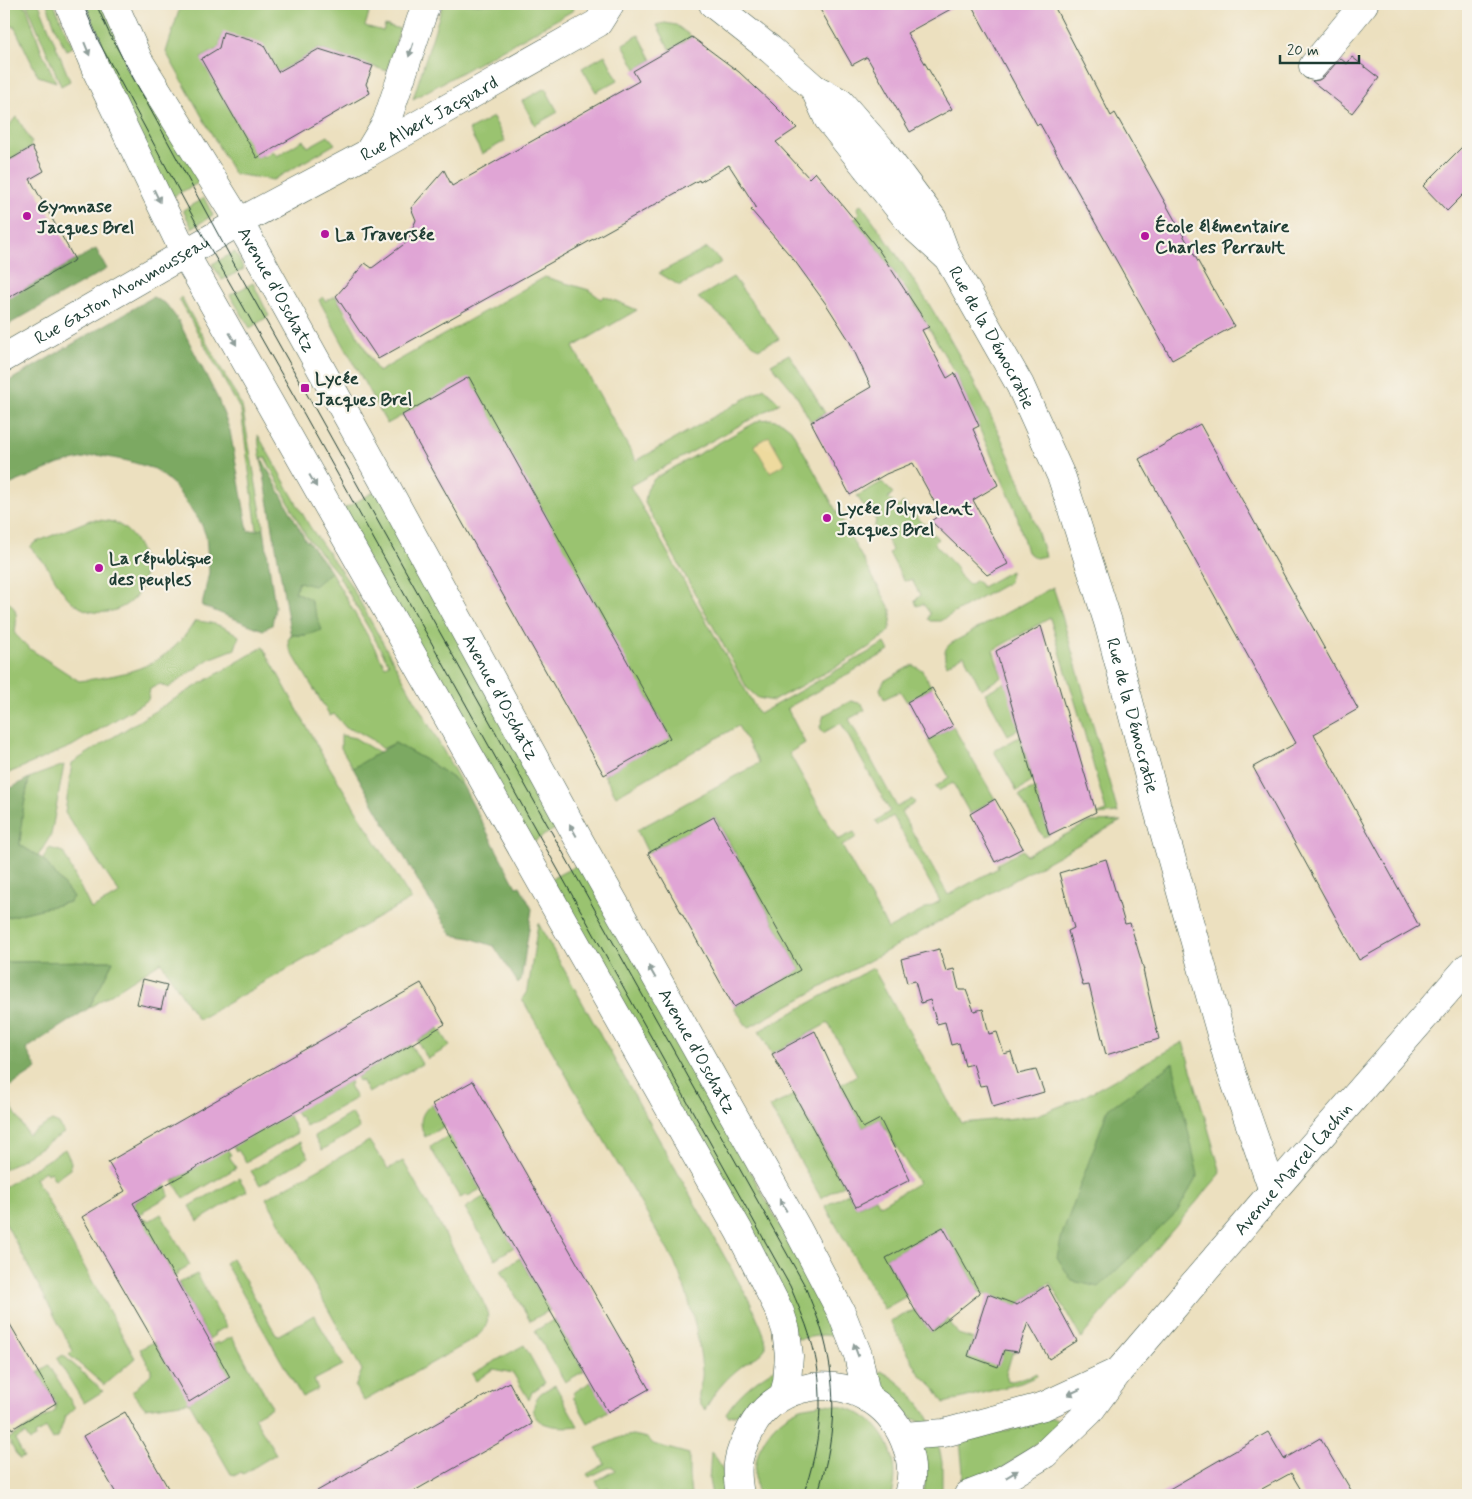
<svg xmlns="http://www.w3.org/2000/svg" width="1472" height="1499" font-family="Mynerve,sans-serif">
<rect width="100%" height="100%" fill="#f7f3e8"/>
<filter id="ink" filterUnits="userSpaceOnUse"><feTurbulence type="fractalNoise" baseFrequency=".02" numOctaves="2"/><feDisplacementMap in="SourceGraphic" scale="10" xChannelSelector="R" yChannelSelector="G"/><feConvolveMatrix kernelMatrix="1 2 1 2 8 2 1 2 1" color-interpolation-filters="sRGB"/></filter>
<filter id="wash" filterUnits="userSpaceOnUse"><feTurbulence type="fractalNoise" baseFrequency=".0096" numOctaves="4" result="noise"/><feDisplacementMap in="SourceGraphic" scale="20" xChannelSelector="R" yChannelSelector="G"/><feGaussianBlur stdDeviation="1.12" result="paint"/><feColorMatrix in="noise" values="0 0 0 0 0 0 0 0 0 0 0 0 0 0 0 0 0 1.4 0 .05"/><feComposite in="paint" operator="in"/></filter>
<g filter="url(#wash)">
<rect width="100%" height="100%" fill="#ece0bf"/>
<g fill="#9ac36f" stroke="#5c8052">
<polygon points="4,4 21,4 23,6 26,6 42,52 56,82 38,76 14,26 4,27"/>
<polygon points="27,4 39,4 70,81 61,86"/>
<polygon points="47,4 54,4 73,47 66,50 57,32"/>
<polygon points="76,4 104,4 202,181 168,199"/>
<polygon points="181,4 359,4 371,7 365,26 383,31 385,25 400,29 387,71 319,49 278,72 223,33 219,48 201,58 257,157 262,155 264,157 273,151 277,156 303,140 308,147 328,136 335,144 273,180 234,174 166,52"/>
<polygon points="443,4 571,4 574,10 413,99"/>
<polygon points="665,23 676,25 692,37 670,50 657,25"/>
<polygon points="639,35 652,60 636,69 623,44"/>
<polygon points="605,55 618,80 596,92 582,68"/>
<polygon points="545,88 558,112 535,125 522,101"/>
<path d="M17,117l15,26 -2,2 2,2 -28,16c0,-15 -1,-36 13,-46z"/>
<polygon points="493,117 505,141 482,154 469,130"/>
<polygon points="204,198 213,215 192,228 183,210"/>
<path d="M861,204c78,107 147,224 184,352l-9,2 -9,-6 -12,-43 -60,-136 -47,-81 -30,-43 -24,-30 5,-5 -2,-6z"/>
<polygon points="707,248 722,262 680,286 659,273"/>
<polygon points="235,252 244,269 222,280 212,264"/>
<polygon points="545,277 589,290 601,299 604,296 637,310 573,347 636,461 764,388 780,403 630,486 759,714 885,643 889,651 787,708 805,743 789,753 838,840 854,832 856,836 855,838 842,846 888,929 940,901 893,816 879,825 876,821 890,811 841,723 823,733 820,727 824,715 851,701 862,704 865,710 849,719 897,807 912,799 915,803 901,812 948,895 998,868 997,864 1023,850 1026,855 1090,822 1121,821 748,1028 734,1007 800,970 715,817 648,853 637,830 759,763 738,726 616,796 604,775 670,737 641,686 614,699 612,635 584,583 490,570 555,532 469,378 387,424 319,300 323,297 325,301 336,296 378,372"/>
<polygon points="733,277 779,339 758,349 731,324 698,298"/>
<polygon points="253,283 269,316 250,328 230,295"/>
<polygon points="181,297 242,406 264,529 257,530 241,411 179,299"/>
<polygon points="789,354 825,413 811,422 795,393 771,364"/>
<path d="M771,419l11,3 9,7 100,181c0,7 1,14 -2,20 -11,18 -94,58 -116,71l-15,-3 -11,-10 -102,-185c1,-11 2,-17 10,-25l105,-58z"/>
<polygon points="258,435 310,527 350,584 463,786 431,763 395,743 382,749 371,739 357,731 346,728 334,714 330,716 289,648 288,640 291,635 306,635 295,592 299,581 314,585 331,572 385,666 389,664 337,573 306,536 265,457 262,458 260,455"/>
<polygon points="882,482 893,493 888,498 898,507 903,502 938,539 934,543 957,568 957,573 969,585 976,580 982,587 1011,571 1009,582 940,621 930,621 928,619 930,613 923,604 917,606 915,601 920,595 912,580 904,581 889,553 892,550 886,538 878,534 874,528 876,521 871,511 865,508 857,496"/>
<polygon points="379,489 560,826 531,843 340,511"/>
<path d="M90,520c8,0 15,0 23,2 22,8 36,37 30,60 -8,28 -45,40 -68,22 -12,-8 -19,-25 -27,-36 -5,-8 -12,-14 -18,-21l4,-4z"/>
<path d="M1053,587l5,15 60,211 -21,2 9,-4 -23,-83 -33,-110 -57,32 9,27 -21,12 -17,-34 -17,10c-3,-8 -4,-15 3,-21z"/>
<path d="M4,598c15,11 13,18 11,36l15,15 49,32c51,-7 88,-14 116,-60 17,1 30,5 44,15l-4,13 -26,10 -41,29 -8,-4 -10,5 -2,11 -76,46 -68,29z"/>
<polygon points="263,647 324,758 411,899 198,1020 161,962 89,1008 113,961 4,962 4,918 69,902 73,897 43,859 49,848 63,852 91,909 120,894 65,813 72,763 166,704"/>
<polygon points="912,665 922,670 932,688 907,702 900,691 884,699 880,689 884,681"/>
<polygon points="1006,682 1019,729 1008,735 985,693"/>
<polygon points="953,726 995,799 970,814 953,783 938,791 935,787 949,777 928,741"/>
<polygon points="341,735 355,738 379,753 353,768 341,748"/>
<polygon points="1021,736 1033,781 1017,791 994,751"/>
<polygon points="64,765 51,835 38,856 20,845 22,816 29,778"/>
<polygon points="1036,788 1049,835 1043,837 1019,795"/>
<polygon points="581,863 841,1337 823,1335 798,1339 551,879"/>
<path d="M538,923l212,379c4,10 17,34 16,44 -2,8 -14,13 -20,17 -18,13 -31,27 -41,47 -13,-13 -1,-25 -3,-40 -3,-37 -13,-75 -28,-109l-152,-262 6,-9z"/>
<polygon points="873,968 961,1123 1035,1116 1081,1098 1183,1042 1221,1173 1081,1338 1050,1283 1017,1305 979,1291 943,1227 886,1258 907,1296 884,1309 825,1206 848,1193 856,1207 876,1198 880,1205 918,1183 880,1119 863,1128 840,1085 857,1075 828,1023 772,1054 759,1031"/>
<polygon points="439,1028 450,1046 428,1059 417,1041"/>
<polygon points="411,1045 422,1064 368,1093 361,1080 359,1081 357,1077"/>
<polygon points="350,1081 351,1084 349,1085 356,1098 306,1126 300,1116 298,1117 295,1111"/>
<polygon points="4,1094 28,1135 52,1121 59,1124 64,1133 4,1170"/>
<polygon points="794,1095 844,1185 821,1198 770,1107"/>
<path d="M432,1104l13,22 -20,11c-6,-13 -6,-23 7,-33z"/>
<polygon points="352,1113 360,1128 322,1150 314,1136"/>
<polygon points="288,1114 297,1133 246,1162 238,1150 236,1151 233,1146"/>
<polygon points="450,1135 481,1189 468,1196 466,1195 460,1198 430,1147"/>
<path d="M369,1141l19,28 15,-8 82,144c7,17 0,26 -14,36l-107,60 -9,-14 7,-17 -96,-172z"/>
<polygon points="300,1142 309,1157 260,1185 251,1171"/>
<polygon points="65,1149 71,1162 70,1169 55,1180 50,1172 47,1174 45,1171 35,1178 135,1358 104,1385 69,1355 73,1351 4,1220 4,1187"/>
<polygon points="227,1149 231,1155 229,1156 236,1168 184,1199 173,1181"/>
<polygon points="239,1178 247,1191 198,1221 190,1206"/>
<polygon points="166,1185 169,1196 143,1211 144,1213 140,1215 133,1203"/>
<polygon points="485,1196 514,1247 495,1259 465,1208"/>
<polygon points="161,1214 190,1265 178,1272 179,1274 174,1277 142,1220 148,1219 149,1221"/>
<polygon points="232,1258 277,1336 314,1315 343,1365 314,1380 318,1389 302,1397 295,1385 225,1263"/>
<polygon points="520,1258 550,1310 530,1321 501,1270"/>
<polygon points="197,1274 226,1327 214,1333 215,1335 209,1339 178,1283"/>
<polygon points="915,1310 931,1332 948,1319 958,1334 974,1339 968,1356 998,1366 1004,1348 1016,1352 1012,1354 1006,1374 1008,1382 1029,1377 1036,1373 1037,1376 1021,1383 944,1403 936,1390 919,1373 890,1321"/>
<polygon points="555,1319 584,1371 565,1382 535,1331"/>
<polygon points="232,1337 272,1407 254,1417 276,1454 243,1474 241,1472 236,1475 231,1474 189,1402 145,1408 132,1392 151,1374 151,1370 140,1349 154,1342 190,1401 230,1377 212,1345 218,1342 219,1344"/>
<polygon points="524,1345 545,1383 532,1392 529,1400 513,1373 493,1369 476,1381 472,1374"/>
<polygon points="63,1355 103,1391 84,1403 57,1359"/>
<polygon points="49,1365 75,1408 65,1417 58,1438 53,1440 46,1428 35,1435 36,1438 30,1441 25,1434 15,1440 24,1457 19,1459 8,1439 54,1412 56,1403 38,1372"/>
<path d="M780,1366c-7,23 -26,47 -52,50l-2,-3c14,-21 32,-35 54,-47z"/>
<path d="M881,1371c21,11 40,31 50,52 -3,0 -8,0 -12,-2 -16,-5 -36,-31 -42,-47z"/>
<polygon points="591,1382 608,1411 588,1423 573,1397 575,1396 573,1393"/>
<path d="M555,1385l23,41c-13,2 -48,2 -44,-19 1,-6 3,-10 7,-14 4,-3 9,-5 14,-8z"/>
<path d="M820,1404c51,-1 85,43 72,91h-134c-11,-35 8,-74 43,-87 6,-2 13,-2 19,-4z"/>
<polygon points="1052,1418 1057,1419 1060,1426 998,1472 961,1487 963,1472 960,1441 1014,1429"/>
<polygon points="633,1435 648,1438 653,1444 689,1454 689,1477 691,1495 612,1495 608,1487 601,1491 596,1481 615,1470 612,1466 589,1477 587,1474 605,1464 596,1448 621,1437"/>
<polygon points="938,1443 942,1462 942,1490 929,1495 925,1495 924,1493 926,1469 921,1445"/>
<path d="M711,1452c12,12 16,27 13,43h-12l-3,-15z"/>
</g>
<g fill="#7ba962" stroke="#4d734b">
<polygon points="96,249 107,269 4,327 4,300"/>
<polygon points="153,297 166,304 178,320 218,399 230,431 248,531 264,529 275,607 272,625 263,630 202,606 209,572 206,536 201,523 173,484 155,469 128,461 97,455 59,464 4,487 4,384"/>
<polygon points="261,457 306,541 308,541 331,572 314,586 299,582 295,592 310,599 322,630 306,635 291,635 290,631"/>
<polygon points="395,743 431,763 463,786 516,887 520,886 532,909 521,980 518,983 494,946 470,938 452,935 425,893 353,768"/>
<polygon points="29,778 22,816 20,845 43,859 73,897 69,902 4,918 4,792"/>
<polygon points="113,961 89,1008 26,1049 37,1069 11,1086 4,1080 4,962"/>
<polygon points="1173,1063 1198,1175 1177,1212 1099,1287 1072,1281 1057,1257 1062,1235 1108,1109"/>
</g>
<polygon fill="#eeda9e" stroke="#868c69" points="769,436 785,464 770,472 754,445"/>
<g id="blocks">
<g fill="#e0a5d5">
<polygon points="817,4 960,4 907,33 952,109 910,132 867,57 852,65"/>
<polygon points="971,4 1053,4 1111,116 1115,113 1234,326 1172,360 1040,124 1037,125"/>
<polygon points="223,32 263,44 278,72 319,49 373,66 366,84 370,93 257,158 201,59 219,48"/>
<polygon points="692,37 739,72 772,103 797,128 776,142 809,178 815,172 854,219 878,249 929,327 922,330 947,378 955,373 979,426 973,429 998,485 973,500 1008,564 987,575 931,521 941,514 913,463 886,474 850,495 811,422 871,387 849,340 826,304 794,260 751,210 756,207 729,165 700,182 699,180 378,359 336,296 365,263 372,268 407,242 416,220 411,208 444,170 452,186 639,81 633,71"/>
<polygon points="1352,57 1379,78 1352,113 1312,81 1319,80 1325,76 1340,58 1347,64"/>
<polygon points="1468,141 1468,190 1447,211 1423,186"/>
<polygon points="32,147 44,171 30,179 75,260 4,300 4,163"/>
<polygon points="469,377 670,738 604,775 402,415"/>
<polygon points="1200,424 1358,709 1314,734 1419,926 1359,960 1253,767 1296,743 1139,459"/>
<polygon points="1041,626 1096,812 1049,835 996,651"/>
<polygon points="932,688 953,726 928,741 907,702"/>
<polygon points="995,799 1023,848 995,862 970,814"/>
<polygon points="714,817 800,970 734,1007 648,853"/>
<polygon points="1106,859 1125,924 1130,923 1144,970 1143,970 1159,1039 1106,1055 1089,985 1083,986 1068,931 1074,928 1059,873"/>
<polygon points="939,949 946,971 954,969 959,990 966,990 974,1011 983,1009 989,1034 997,1032 1004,1054 1011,1052 1018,1074 1036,1070 1044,1092 993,1107 987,1085 980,1086 973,1064 965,1066 959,1043 951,1045 945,1022 937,1024 930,1000 921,1003 915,981 907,983 901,959"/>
<polygon points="143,979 167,985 161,1009 137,1004"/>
<polygon points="421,983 445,1024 350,1081 133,1203 230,1377 189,1402 82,1217 125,1191 108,1162"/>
<polygon points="815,1031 840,1085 863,1128 880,1119 910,1180 856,1207 772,1054"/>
<polygon points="473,1081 649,1389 608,1412 432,1104"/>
<polygon points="943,1227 980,1293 931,1332 916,1312 886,1258"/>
<polygon points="1047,1285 1077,1341 1049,1359 1028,1322 1018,1352 1004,1350 998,1367 968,1356 988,1294 1017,1305"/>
<polygon points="4,1314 56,1403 12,1429 4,1414"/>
<polygon points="509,1382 532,1424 407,1495 310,1495"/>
<polygon points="125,1412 172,1495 117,1495 83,1436"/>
<polygon points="1268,1432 1284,1459 1320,1438 1354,1495 1304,1495 1291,1473 1251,1495 1159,1495"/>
</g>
</g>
</g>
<g filter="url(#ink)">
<use href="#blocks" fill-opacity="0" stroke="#3e5549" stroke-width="1"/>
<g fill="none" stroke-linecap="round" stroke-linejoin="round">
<defs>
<g id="minor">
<polyline points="69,4 97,72 185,254 739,1231 780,1312 786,1330 789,1356 787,1382 784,1394"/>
<path id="s1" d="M114,4l25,57 100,161 26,46 117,211 197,361 218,388 44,84 17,43 9,43"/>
<polyline points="713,4 770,49 814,88 840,102 880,148 933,219 946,254"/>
<polyline points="1313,66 1364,4"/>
<path id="s2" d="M814,88l14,31 84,106 36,33 72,127 42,93 46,144 49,185 74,263 42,121"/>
<polyline points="368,153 386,123 426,4"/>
<path id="s3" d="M4,358l235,-136 129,-69 230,-130 12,-19"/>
<polyline points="903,1436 944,1433 1044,1406 1115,1373"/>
<path d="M740,1495c-5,-29 -3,-39 11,-66 22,-42 74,-54 115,-32 34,18 53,62 42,98"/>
<path id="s4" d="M968,1495l26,-10 51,-31 44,-42 30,-41 154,-180 195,-224"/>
</g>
</defs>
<use href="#minor" stroke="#3e5549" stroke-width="29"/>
<use href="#minor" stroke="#fff" stroke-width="28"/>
<g stroke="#1f3d34" stroke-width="1">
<path d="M83,4l16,38 107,199 88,155 496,890c7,17 15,34 20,51 17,51 11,108 -7,158"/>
<path d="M96,4l14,31 128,236 566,1013c7,18 15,35 20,54 14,54 11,104 -7,157"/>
</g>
</g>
<defs><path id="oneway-solid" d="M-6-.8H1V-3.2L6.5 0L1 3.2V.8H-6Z" transform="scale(1.25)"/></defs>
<g fill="#8f9e9a">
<use href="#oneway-solid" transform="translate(87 49) rotate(68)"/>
<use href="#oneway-solid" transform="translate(411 50) rotate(108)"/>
<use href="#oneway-solid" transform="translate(157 196) rotate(64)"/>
<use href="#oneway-solid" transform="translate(233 339) rotate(60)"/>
<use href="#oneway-solid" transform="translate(313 481) rotate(60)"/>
<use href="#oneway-solid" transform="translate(573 830) rotate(-119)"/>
<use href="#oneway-solid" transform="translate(652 972) rotate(-119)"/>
<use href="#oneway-solid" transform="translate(783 1205) rotate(-120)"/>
<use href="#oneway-solid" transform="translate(856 1350) rotate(-110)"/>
<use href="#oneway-solid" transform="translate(1074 1392) rotate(155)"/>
<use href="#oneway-solid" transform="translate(1012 1474) rotate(-31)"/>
</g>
</g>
<g fill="#b5179e" stroke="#f7f3e8" stroke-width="2">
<circle cx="27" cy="216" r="5"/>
<circle cx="325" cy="234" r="5"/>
<circle cx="1145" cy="236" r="5"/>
<rect x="300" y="383" width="10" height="10" rx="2.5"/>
<circle cx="827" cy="518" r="5"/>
<circle cx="99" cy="568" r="5"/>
</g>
<g text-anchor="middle" stroke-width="4.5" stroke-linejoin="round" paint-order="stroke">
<g font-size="18" fill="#1f3d34" stroke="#f7f3e8">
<text dy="6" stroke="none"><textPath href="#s3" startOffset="488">Rue Albert Jacquard</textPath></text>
<text dy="6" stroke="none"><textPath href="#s1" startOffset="329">Avenue d'Oschatz</textPath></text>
<text dy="6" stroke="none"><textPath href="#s3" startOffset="136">Rue Gaston Monmousseau</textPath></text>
<text dy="6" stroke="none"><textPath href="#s2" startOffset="309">Rue de la Démocratie</textPath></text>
<text dy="6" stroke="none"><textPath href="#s1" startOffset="794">Avenue d'Oschatz</textPath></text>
<text dy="6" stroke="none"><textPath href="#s2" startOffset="714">Rue de la Démocratie</textPath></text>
<text dy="6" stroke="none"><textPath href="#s1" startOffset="1199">Avenue d'Oschatz</textPath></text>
<text dy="6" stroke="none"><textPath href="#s4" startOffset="466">Avenue Marcel Cachin</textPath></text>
</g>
<g font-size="18" font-weight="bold" fill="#1f3d34" stroke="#f7f3e8" text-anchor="start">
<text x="37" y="212">Gymnase<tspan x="37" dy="21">Jacques Brel</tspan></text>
<text x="1155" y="232">École élémentaire<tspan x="1155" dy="21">Charles Perrault</tspan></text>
<text x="335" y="240">La Traversée</text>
<text x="315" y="384">Lycée<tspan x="315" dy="21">Jacques Brel</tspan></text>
<text x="837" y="514">Lycée Polyvalent<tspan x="837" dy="21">Jacques Brel</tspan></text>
<text x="109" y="564">La république<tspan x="109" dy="21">des peuples</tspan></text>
</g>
</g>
<rect width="1472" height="1499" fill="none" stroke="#f7f3e8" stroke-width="20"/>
<path d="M1280 55v8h79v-8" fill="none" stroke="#1f3d34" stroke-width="2.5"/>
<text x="1287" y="55" font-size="15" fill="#1f3d34" stroke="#f7f3e8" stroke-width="4" paint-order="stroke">20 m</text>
</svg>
